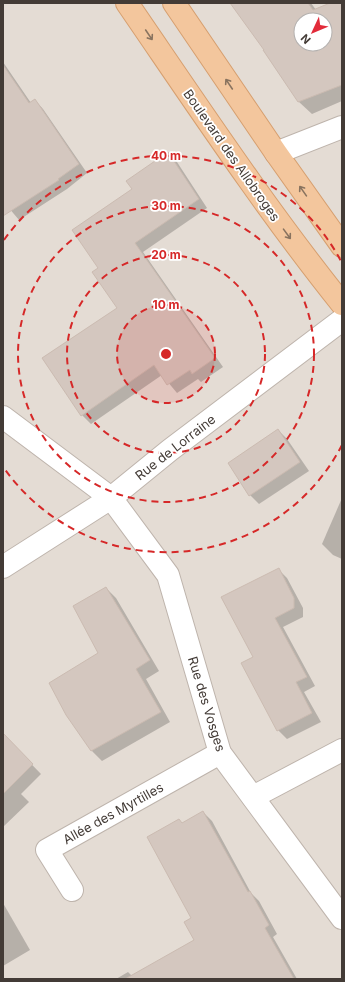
<svg xmlns="http://www.w3.org/2000/svg" width="345" height="982" font-family="Inter,sans-serif">
<rect width="100%" height="100%" fill="#f1ebe6"/>
<path fill="#e4dcd4" fill-rule="evenodd" d="M3,3h339v976h-339zM301,20h24v24h-24z"/>
<g fill="#0003" fill-rule="evenodd">
<path d="M231,3h80l5,7 17,-7h9v98l-30,13 -13,-12 -35,-51 2,-1zM301,20h24v24h-24z"/>
<polygon points="3,62 31,103 35,100 43,109 87,173 67,189 19,220 3,201"/>
<polygon points="168,153 177,162 207,208 143,252 223,367 201,382 198,379 177,393 162,375 91,424 82,415 118,308 99,268 133,189"/>
<polygon points="278,430 287,439 309,471 259,504 250,495 229,463"/>
<polygon points="342,498 342,559 333,555 322,544"/>
<polygon points="278,569 287,578 303,608 303,617 283,627 315,686 304,692 321,722 287,739 278,730 255,657"/>
<polygon points="106,588 116,598 159,671 146,679 170,722 102,761 92,751 67,715 99,653"/>
<polygon points="3,735 41,774 21,794 29,802 3,827"/>
<polygon points="203,812 212,821 251,893 259,901 277,934 273,937 297,979 116,979 128,972 132,976 195,940 182,824"/>
<polygon points="3,903 30,950 3,966"/>
</g>
<g fill="#d4c7bf" stroke="#cbbbb1" fill-rule="evenodd">
<path d="M230,3h78l5,7 17,-7h12v82l-44,17 -35,-52h1zM301,20h24v24h-24z"/>
<polygon points="3,65 29,103 35,99 79,164 58,179 59,180 3,216"/>
<polygon points="168,152 199,199 135,243 215,358 192,374 190,370 167,385 154,365 81,416 42,358 117,308 92,272 98,268 72,230 132,189 126,181"/>
<polygon points="278,429 300,462 249,496 228,463"/>
<polygon points="279,568 294,598 294,608 275,618 307,677 296,682 312,713 277,731 241,663 253,657 221,597"/>
<polygon points="106,587 150,660 136,669 161,712 91,751 66,715 49,683 98,653 73,606"/>
<polygon points="3,733 33,764 3,794"/>
<polygon points="203,811 248,892 250,891 269,925 265,928 294,979 125,979 194,940 184,922 191,918 147,837 179,819 182,823"/>
</g>
<g fill="none" stroke-linecap="round" stroke-linejoin="round">
<defs>
<g id="minor">
<polyline points="276,153 342,127"/>
<polyline points="3,417 111,498 168,575 220,753 342,918"/>
<polyline points="3,567 111,498 170,450 342,320"/>
<polyline points="253,797 342,750"/>
<polyline points="72,890 47,850 220,753"/>
</g>
<g id="primary">
<path d="M127,3c70,102 138,205 215,301"/>
<polyline points="174,3 276,153 342,246"/>
</g>
</defs>
<use href="#minor" stroke="#beb4ac" stroke-width="24"/>
<use href="#primary" stroke="#d69f6f" stroke-width="24"/>
<use href="#minor" stroke="#fff" stroke-width="22"/>
<use href="#primary" stroke="#f3c69d" stroke-width="22"/>
</g>
<defs><path id="oneway-shaft" d="M-6 0H5M1.5-3L5.5 0L1.5 3" fill="none" stroke-width="1.6" stroke-linecap="round" stroke-linejoin="round"/></defs>
<g stroke="#89735f">
<use href="#oneway-shaft" transform="translate(149 35) rotate(56)"/>
<use href="#oneway-shaft" transform="translate(229 84) rotate(-124)"/>
<use href="#oneway-shaft" transform="translate(303 191) rotate(-125)"/>
<use href="#oneway-shaft" transform="translate(287 234) rotate(54)"/>
</g>
<circle cx="166" cy="354" r="49" fill="#d62828" fill-opacity=".12"/>
<g fill="none" stroke="#d62828" stroke-width="2" stroke-dasharray="7 5">
<circle cx="166" cy="354" r="49"/>
<circle cx="166" cy="354" r="99"/>
<circle cx="166" cy="354" r="148"/>
<path d="M342 445A198 198 0 0 1 4 468M4 240A198 198 0 0 1 342 263"/>
</g>
<g text-anchor="middle" stroke-width="3.5" stroke-linejoin="round" paint-order="stroke">
<g font-size="13" fill="#433b36" stroke="#fff">
<text transform="translate(232 155) rotate(55)" y="5">Boulevard des Allobroges</text>
<text transform="translate(175 447) rotate(-38)" y="5">Rue de Lorraine</text>
<text transform="translate(207 704) rotate(73)" y="5">Rue des Vosges</text>
<text transform="translate(113 813) rotate(-29)" y="5">Allée des Myrtilles</text>
</g>
</g>
<circle cx="166" cy="354" r="6" fill="#d62828" stroke="#fff" stroke-width="2"/>
<g font-size="12" text-anchor="middle" font-weight="bold" fill="#d62828" stroke="#fff" stroke-width="3.5" stroke-linejoin="round" paint-order="stroke">
<text x="166" y="160">40 m</text>
<text x="166" y="210">30 m</text>
<text x="166" y="259">20 m</text>
<text x="166" y="309">10 m</text>
</g>
<rect width="345" height="982" fill="none" stroke="#433b36" stroke-width="8"/>
<g transform="translate(313 32) rotate(226)"><circle r="19" fill="#ffffff" stroke="#b4b1af"/>
<path d="M0-3L7 15L0 10L-7 15Z" fill="#e22b3a"/>
<text y="-6" font-size="11" font-weight="bold" text-anchor="middle" fill="#433b36">N</text>
</g>
</svg>
